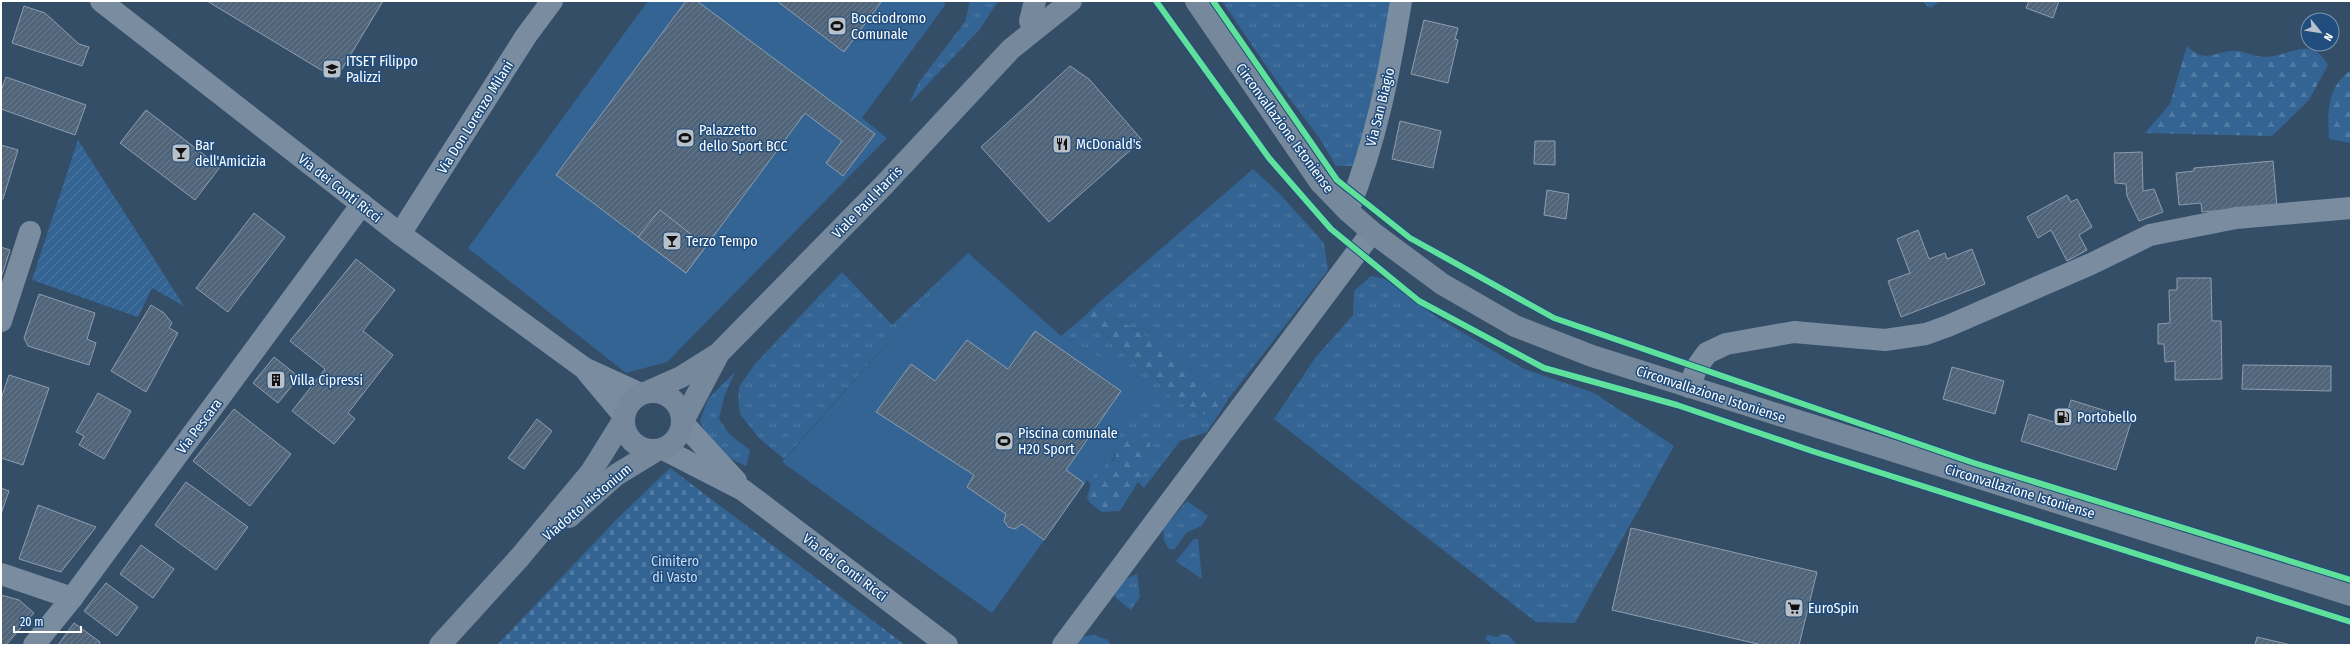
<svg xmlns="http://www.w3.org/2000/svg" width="2352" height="646" font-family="'Fira Sans Condensed',sans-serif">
<defs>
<pattern id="grass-tufts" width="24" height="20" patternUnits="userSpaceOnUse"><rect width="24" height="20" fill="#336494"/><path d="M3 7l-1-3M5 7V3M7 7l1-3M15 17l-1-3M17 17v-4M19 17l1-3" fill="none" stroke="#527ba4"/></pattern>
<pattern id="forest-firs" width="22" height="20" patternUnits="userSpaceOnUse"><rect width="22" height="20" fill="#336494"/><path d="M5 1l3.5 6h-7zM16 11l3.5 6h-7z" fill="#527ba4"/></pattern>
<pattern id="cemetery-stones" width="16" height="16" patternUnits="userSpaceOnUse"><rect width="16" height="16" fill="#336494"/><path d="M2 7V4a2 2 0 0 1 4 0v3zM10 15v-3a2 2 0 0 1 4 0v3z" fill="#527ba4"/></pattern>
<pattern id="garden-furrows" width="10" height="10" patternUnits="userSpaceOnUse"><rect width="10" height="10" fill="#336494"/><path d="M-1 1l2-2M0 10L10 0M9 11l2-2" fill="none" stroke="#527ba4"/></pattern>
<pattern id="building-hatch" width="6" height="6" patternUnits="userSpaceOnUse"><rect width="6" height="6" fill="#506579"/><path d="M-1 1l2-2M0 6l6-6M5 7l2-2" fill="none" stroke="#6a7c8d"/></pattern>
</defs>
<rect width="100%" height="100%" fill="#354e68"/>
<g fill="url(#grass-tufts)">
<polygon points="970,1 998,1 980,29 909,104 919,82 965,22"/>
<polygon points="1222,1 1393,1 1389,25 1356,166 1336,166 1320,139 1278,83"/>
<polygon points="1922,1 1941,1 1930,8"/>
<polygon points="1253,169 1279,193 1324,243 1328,270 1229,398 1194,373 1161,345 1095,306"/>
<polygon points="968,253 784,459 759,438 740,414 738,399 739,387 755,364 842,272 892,325"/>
<polygon points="1371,276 1385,279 1435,316 1522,368 1594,393 1674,446 1575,623 1536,622 1274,419 1315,358 1353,315 1354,291"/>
<path d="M1086,315l20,21 49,41 17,21 32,16 13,3 -10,15 -27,9 -36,47 -7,-7 7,-9 -29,-19c-2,13 -17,20 -24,31l-4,-4 66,-93 -92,-51z"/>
<path d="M735,372l-11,25 -5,22 10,15 21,16 -4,16c-23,-10 -35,-21 -46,-45l8,-22z"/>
<polygon points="1187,501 1208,516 1201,526 1186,533 1174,550 1168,548 1164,540 1163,529"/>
<polygon points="1194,539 1198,539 1202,579 1176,561"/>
<polygon points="1137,574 1140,597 1131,610 1117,599 1114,594 1124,580"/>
<polygon points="1502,634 1508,635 1517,645 1493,645 1485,639 1488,635 1497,637"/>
<polygon points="1093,635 1108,640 1110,645 1073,645 1082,637"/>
</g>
<g fill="url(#forest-firs)">
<path d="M2187,46c18,18 26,6 46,5 9,-1 20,5 30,6 26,1 47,-24 65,8l-19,35 -37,36 -127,-3 25,-29z"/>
<path d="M2351,70v73l-22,-4c-1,-27 -3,-51 22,-69z"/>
<polygon points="1095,306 1161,345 1194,373 1229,398 1217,417 1204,414 1172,398 1155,377 1106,336 1086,315"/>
<polygon points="1137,437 1149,441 1151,450 1144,472 1120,511 1102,512 1090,503 1087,497 1091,484 1096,475 1114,460 1121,441"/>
</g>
<polygon fill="url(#cemetery-stones)" points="670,468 905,645 497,645 617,519"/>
<polygon fill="url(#garden-furrows)" points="78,140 184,306 152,288 138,317 32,280"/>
<g fill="#336494">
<polygon points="648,1 942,1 946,4 862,118 887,138 667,362 626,373 468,248"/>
<polygon points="968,253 1061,336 1154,387 992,613 782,462"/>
</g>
<g fill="url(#building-hatch)" stroke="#8e9dad">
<polygon points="207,1 383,1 336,79"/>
<polygon points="686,1 697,1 875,134 843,176 826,163 842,141 805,113 686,273 556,175"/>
<polygon points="777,1 882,1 844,52"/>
<polygon points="2029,1 2059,1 2053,18 2026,8"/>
<polygon points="24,6 45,13 79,44 89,47 82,66 12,43"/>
<polygon points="1424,20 1458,28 1455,39 1458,40 1448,83 1411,74"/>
<polygon points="1070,66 1089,79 1142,140 1049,222 981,147"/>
<polygon points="6,77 86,105 75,135 1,109 1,91"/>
<polygon points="146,110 220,167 195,200 120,143"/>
<polygon points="1400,121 1441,131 1433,168 1392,159"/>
<polygon points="1535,141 1555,141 1555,165 1534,164"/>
<polygon points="1,145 18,150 3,199 1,199"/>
<polygon points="2142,152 2143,191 2154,189 2163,212 2139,221 2127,196 2126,184 2115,183 2114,153"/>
<polygon points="2273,161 2277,206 2202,212 2201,203 2179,205 2176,173 2194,171 2194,168"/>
<polygon points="1547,190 1569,194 1566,219 1544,215"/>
<polygon points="2067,195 2071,202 2077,199 2092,227 2079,235 2087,250 2067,261 2051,230 2038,238 2027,217"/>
<polygon points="660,210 706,246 686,273 638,237"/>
<polygon points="254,213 285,237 228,312 196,288"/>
<polygon points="1918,230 1929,259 1945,253 1947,259 1972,249 1985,284 1901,317 1888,281 1910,273 1897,239"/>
<polygon points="1,247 10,250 1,278"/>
<polygon points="356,259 395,290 363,331 393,355 348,413 355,419 334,444 292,411 325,369 290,341"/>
<polygon points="2177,278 2211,278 2212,321 2221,321 2222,379 2175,380 2175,361 2165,362 2164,344 2158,344 2158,324 2170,323 2169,290 2177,290"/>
<polygon points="39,294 95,313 87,339 96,343 89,365 28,346 24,338"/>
<polygon points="151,305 164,313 172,323 169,328 178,333 146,392 111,371"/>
<polygon points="1035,331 1121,391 1066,470 1084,483 1044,540 1022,524 1015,529 1008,527 1004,521 1006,514 967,487 974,475 876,412 911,364 935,381 967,340 1008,369"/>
<polygon points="274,357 299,377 278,403 253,383"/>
<polygon points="2243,365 2331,366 2331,391 2242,389"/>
<polygon points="1952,367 2004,381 1995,414 1943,399"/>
<polygon points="9,375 49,388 23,465 1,458 1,399"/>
<polygon points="98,393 131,411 104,459 79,445 84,436 76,432"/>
<polygon points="2071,400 2132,419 2116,470 2021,441 2029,414 2063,425"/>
<polygon points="234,409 291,454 250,506 193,461"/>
<polygon points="537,419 552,431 524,469 508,458"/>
<polygon points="186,482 248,527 216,570 155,525"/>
<polygon points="1,488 9,491 1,514"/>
<polygon points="38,505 96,527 61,572 19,559"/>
<polygon points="1631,528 1817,572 1799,645 1762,645 1612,610"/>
<polygon points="141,545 174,569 153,598 120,574"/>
<polygon points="106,583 138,607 117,636 84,611"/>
<polygon points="1,595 19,600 34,613 6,645 1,645"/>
<polygon points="74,623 100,642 99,645 58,645"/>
<polygon points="2257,637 2291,645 2255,645"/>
</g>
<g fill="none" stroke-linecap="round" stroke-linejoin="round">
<g stroke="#7a8c9f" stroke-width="22">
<polyline points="101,1 400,234 584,368 641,394"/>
<path d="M1348,211c28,-70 41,-136 53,-210"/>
<polyline points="400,234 526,36 552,1"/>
<polyline points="1,321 30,232"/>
<polyline points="587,372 624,416"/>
<polyline points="1689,387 1697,367 1707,353 1726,344 1794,332 1885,340 1926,334 1948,326 2091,264 2150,235 2236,218 2351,208"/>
<polyline points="682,422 736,481"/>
<polyline points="663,449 743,490 947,645"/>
<polyline points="1,574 72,598"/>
<polyline points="34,645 72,598 362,204"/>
<polyline points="1063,645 1372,232"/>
</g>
<g stroke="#76889b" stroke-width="22">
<polyline points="1196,1 1320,182 1348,211 1372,232 1442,284 1515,326 1592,356 2351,595"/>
<polyline points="1030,21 1035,1"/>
<circle cx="653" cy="421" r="29"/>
<polyline points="647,392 681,377 716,355"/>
<polyline points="683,421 719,353 884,185 1011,49 1071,1"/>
<polyline points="569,517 616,475 657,450"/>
<polyline points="440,645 520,557 591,472 624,419"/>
</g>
<defs>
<g id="cycleway">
<polyline points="1156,1 1269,158 1331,229 1419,301 1544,368 1677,405 1812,451 2351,622"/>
<polyline points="1213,1 1337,180 1410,238 1554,318 1974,463 2351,580"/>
</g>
</defs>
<use href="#cycleway" stroke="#204d7d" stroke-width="8"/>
<use href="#cycleway" stroke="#60e19b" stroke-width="6"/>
</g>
<defs>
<symbol id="stadium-square" viewBox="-11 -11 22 22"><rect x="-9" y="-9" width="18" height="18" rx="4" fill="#b8c1ca" stroke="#204d7d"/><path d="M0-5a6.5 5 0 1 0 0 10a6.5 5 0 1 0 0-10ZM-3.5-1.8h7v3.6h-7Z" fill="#111"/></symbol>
<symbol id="school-square" viewBox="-11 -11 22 22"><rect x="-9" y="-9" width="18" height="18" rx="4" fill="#b8c1ca" stroke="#204d7d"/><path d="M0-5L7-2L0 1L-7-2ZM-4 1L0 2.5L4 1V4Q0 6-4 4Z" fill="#111"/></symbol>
<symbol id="restaurant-square" viewBox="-11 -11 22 22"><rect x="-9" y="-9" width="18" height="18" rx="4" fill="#b8c1ca" stroke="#204d7d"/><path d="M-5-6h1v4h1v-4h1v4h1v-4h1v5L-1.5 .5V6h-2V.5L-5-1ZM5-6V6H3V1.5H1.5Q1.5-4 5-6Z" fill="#111"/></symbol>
<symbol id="bar-square" viewBox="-11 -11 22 22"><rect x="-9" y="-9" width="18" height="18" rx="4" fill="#b8c1ca" stroke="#204d7d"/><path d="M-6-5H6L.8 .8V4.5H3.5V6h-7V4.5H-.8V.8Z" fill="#111"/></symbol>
<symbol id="building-square" viewBox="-11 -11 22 22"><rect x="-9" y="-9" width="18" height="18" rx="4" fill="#b8c1ca" stroke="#204d7d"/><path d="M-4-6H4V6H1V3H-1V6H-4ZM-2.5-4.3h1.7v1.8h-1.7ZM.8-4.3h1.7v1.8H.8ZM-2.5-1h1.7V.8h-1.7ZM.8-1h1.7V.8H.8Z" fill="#111"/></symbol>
<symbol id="fuel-square" viewBox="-11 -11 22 22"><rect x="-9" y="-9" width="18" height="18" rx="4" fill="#b8c1ca" stroke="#204d7d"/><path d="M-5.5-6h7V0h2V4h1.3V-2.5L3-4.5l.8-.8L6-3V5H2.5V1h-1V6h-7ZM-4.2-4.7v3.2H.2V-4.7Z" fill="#111"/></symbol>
<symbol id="supermarket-square" viewBox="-11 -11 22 22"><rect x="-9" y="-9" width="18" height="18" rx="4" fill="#b8c1ca" stroke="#204d7d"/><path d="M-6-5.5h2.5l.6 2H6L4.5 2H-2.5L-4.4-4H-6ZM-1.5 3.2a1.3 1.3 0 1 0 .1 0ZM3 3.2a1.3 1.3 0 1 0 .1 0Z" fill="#111"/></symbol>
</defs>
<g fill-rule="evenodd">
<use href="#stadium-square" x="826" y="15" width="22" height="22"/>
<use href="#school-square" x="321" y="58" width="22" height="22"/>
<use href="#stadium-square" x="674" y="127" width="22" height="22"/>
<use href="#restaurant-square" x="1051" y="133" width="22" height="22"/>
<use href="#bar-square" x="170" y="142" width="22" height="22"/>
<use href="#bar-square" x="661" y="230" width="22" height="22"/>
<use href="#building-square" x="265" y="369" width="22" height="22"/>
<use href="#fuel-square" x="2052" y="406" width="22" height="22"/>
<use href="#stadium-square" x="993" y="430" width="22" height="22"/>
<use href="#supermarket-square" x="1783" y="597" width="22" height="22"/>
</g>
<g text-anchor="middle" stroke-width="3" stroke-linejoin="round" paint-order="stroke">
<g font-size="14" fill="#fff" stroke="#204d7d" text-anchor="start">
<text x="851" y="23">Bocciodromo<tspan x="851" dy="16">Comunale</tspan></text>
<text x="346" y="66">ITSET Filippo<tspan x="346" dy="16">Palizzi</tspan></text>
<text x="699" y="135">Palazzetto<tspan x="699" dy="16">dello Sport BCC</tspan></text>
<text x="1076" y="149">McDonald's</text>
<text x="195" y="150">Bar<tspan x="195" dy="16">dell'Amicizia</tspan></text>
<text x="686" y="246">Terzo Tempo</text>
<text x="290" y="385">Villa Cipressi</text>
<text x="2077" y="422">Portobello</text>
<text x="1018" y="438">Piscina comunale<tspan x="1018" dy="16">H20 Sport</tspan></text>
<text x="1808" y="613">EuroSpin</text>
</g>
<g font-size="14" fill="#fff" stroke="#204d7d">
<text transform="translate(1380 107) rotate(-76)" y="5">Via San Biagio</text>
<text transform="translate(475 117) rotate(-58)" y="5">Via Don Lorenzo Milani</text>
<text transform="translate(1285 128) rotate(54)" y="5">Circonvallazione Istoniense</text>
<text transform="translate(340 188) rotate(38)" y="5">Via dei Conti Ricci</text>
<text transform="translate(867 202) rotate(-46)" y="5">Viale Paul Harris</text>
<text transform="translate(1711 394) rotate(18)" y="5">Circonvallazione Istoniense</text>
<text transform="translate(199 426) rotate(-53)" y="5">Via Pescara</text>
<text transform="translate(2020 491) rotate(17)" y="5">Circonvallazione Istoniense</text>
<text transform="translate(587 502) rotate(-40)" y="5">Viadotto Histonium</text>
<text transform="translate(845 567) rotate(37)" y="5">Via dei Conti Ricci</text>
</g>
<g font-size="14" fill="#c7def5" stroke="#204d7d">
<text x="675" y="566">Cimitero<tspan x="675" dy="16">di Vasto</tspan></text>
</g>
</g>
<rect width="2352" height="646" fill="none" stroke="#ffffff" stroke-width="4"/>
<g transform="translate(2320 32) rotate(120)"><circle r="19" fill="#204d7d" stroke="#7994b1"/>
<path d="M0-3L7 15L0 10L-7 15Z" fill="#b8c1ca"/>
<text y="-6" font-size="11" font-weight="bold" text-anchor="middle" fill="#ffffff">N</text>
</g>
<path d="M14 626v6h67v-6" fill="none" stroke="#ffffff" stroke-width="2"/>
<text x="20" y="626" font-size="12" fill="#ffffff" stroke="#204d7d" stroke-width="3" paint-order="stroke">20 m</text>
</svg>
